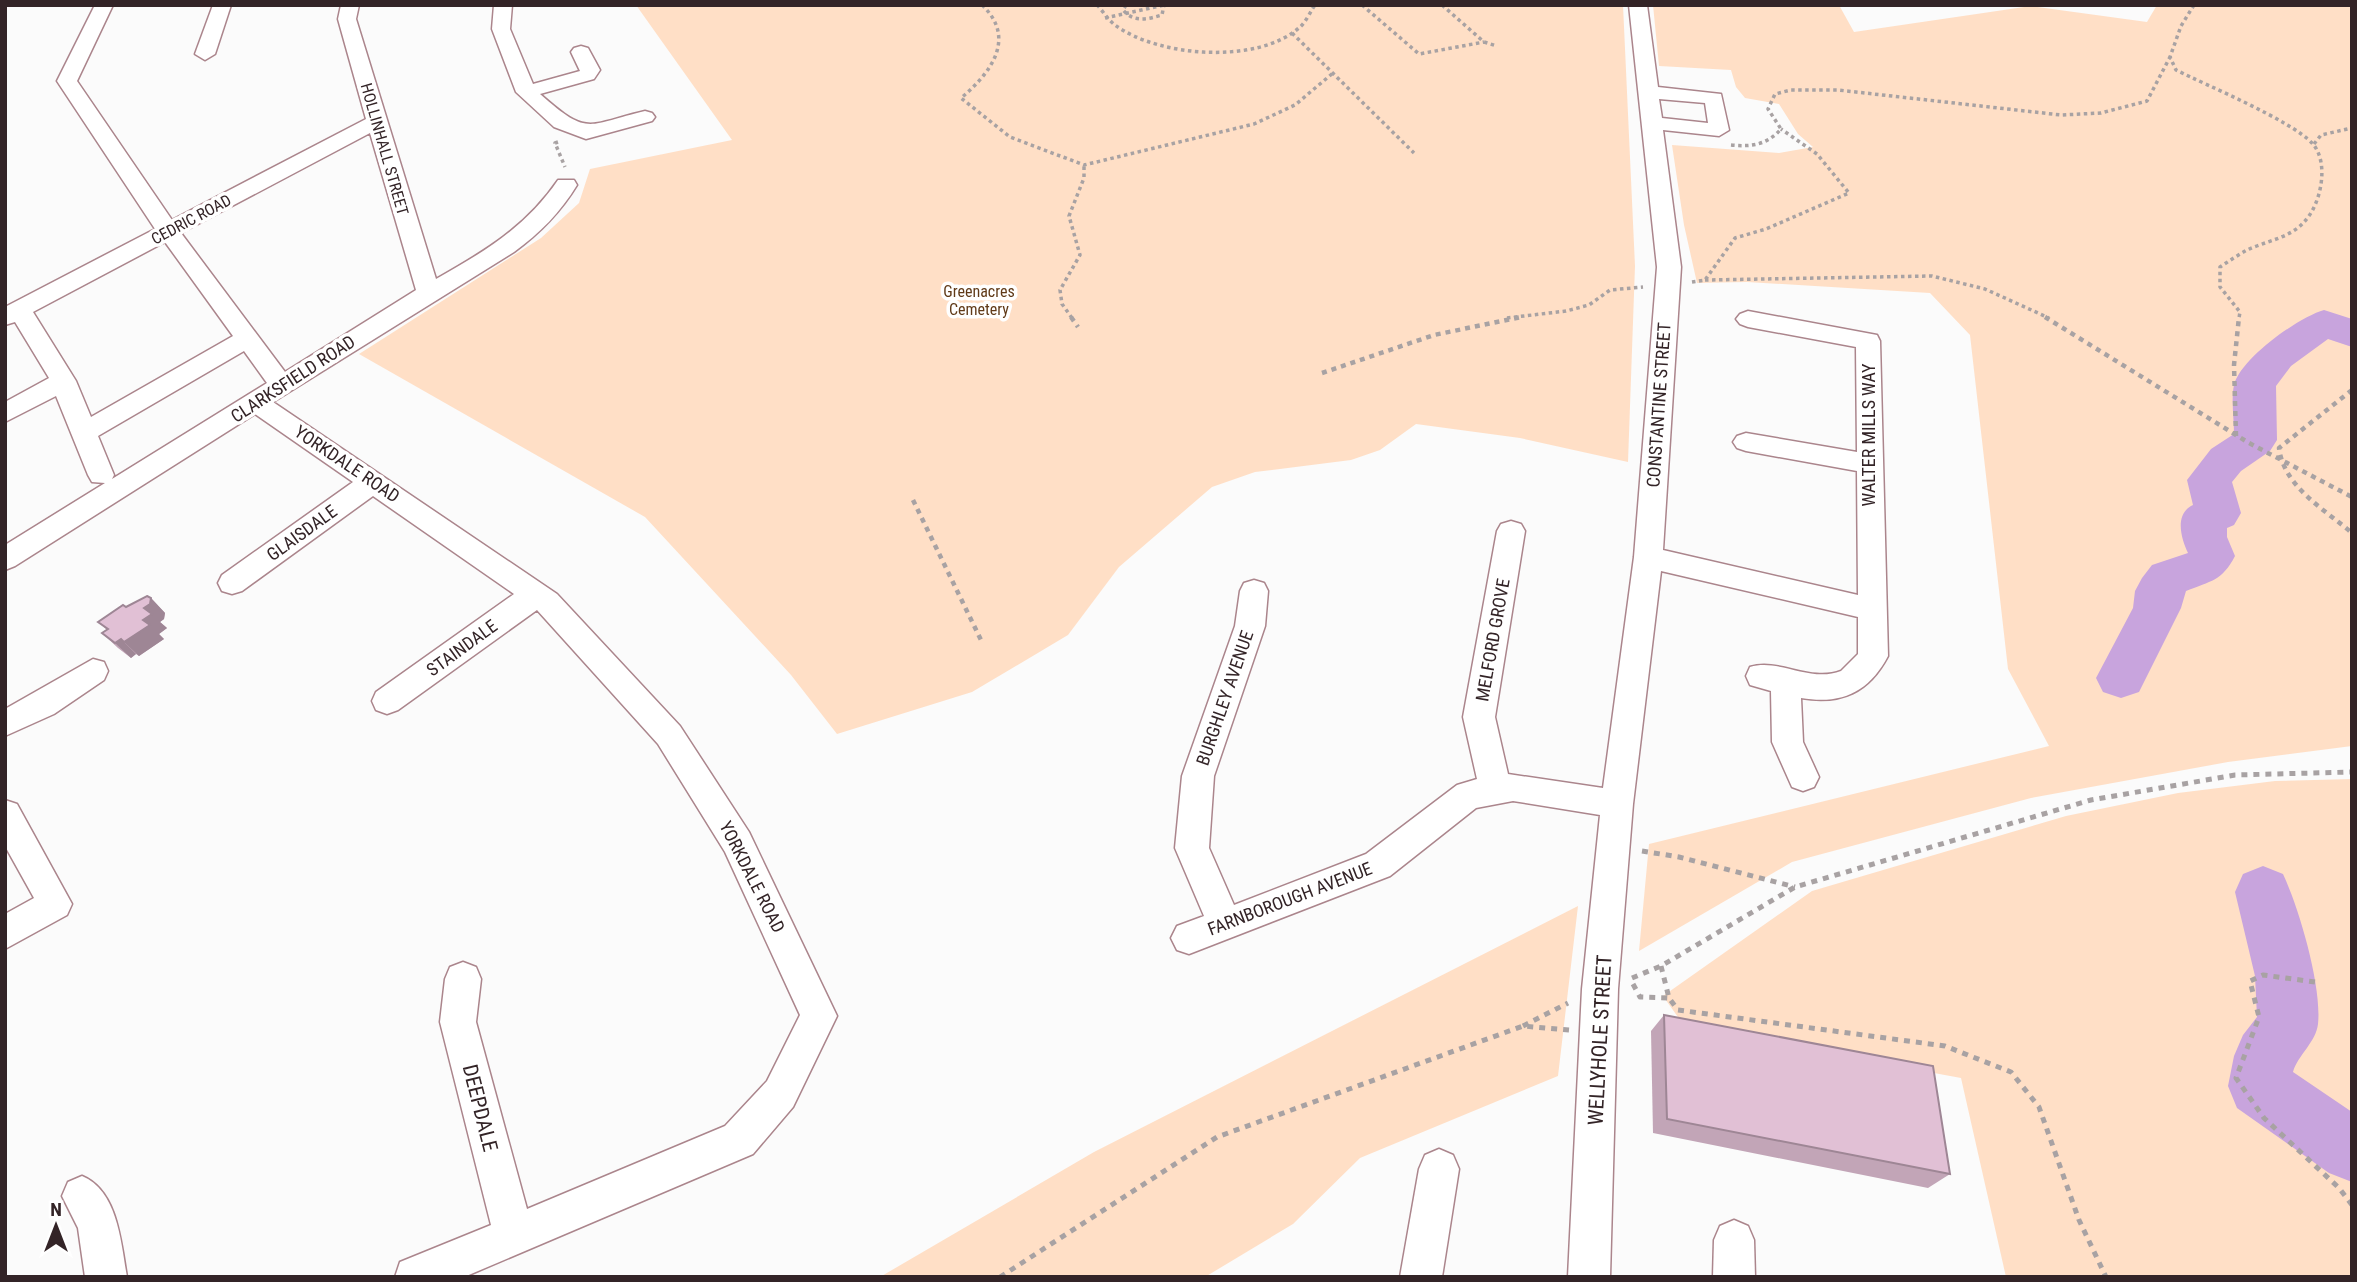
<svg xmlns="http://www.w3.org/2000/svg" width="2357" height="1282" font-family="'Roboto Condensed',sans-serif">
<rect width="100%" height="100%" fill="#fbfbfb"/>
<g fill="#ffdfc6">
<polygon points="636,5 1623,5 1635,266 1628,462 1520,438 1416,424 1380,450 1351,460 1255,472 1212,487 1119,567 1068,635 972,692 837,734 791,675 645,517 359,354 541,238 579,203 590,169 732,140"/>
<polygon points="1653,5 1839,5 1854,32 2031,6 2147,22 2157,5 2352,5 2352,746 2228,762 2031,798 1792,862 1639,951 1649,844 2049,746 2008,669 1970,335 1930,293 1747,282 1697,283 1684,225 1672,145 1779,153 1813,147 1798,134 1779,104 1745,98 1736,87 1731,70 1659,66"/>
<polygon points="2352,779 2352,1277 2006,1277 1961,1078 1685,1027 1663,996 1812,891 2066,816 2178,793 2275,781"/>
<polygon points="1578,906 1558,1076 1360,1158 1293,1224 1205,1277 880,1277 1094,1152"/>
</g>
<g fill="none" stroke-linecap="round" stroke-linejoin="round">
<g fill="#c8a4dd" fill-rule="evenodd">
<path d="M2324,310l28,9v28l-24,-8 -37,27 -15,20 1,54 -7,11 -29,20 -9,11 9,31 -7,12 -7,3v9l8,19c-13,25 -24,25 -49,35l-5,17 -42,84 -18,6 -18,-6 -7,-14 37,-70 2,-17 7,-13 10,-13 36,-12c-7,-15 -14,-39 5,-48l-6,-25 24,-31 23,-15c0,-15 -3,-35 0,-49 7,-27 65,-68 90,-75z"/>
<path d="M2263,866l20,8c16,34 39,112 35,150 -2,18 -20,31 -25,48l59,40v70l-23,-9 -92,-65 -9,-22 6,-30 9,-21 14,-18 -2,-41 -20,-84 8,-18z"/>
</g>
<defs>
<g id="minor">
<path d="M95,5h18l-36,76 95,139 194,-101 -28,-100 3,-14h18l-3,14 80,260c48,-27 90,-52 122,-99h16l3,5c-17,28 -37,48 -63,67l-241,150 284,192 123,132 69,106 88,184 -44,91 -40,47 -289,123h-69l5,-15 91,-37 -51,-203 5,-43 5,-12 13,-5 13,5 5,12 -5,43 51,187 198,-83 42,-45 33,-66 -75,-163 -67,-108 -121,-134 -139,100 -11,4 -11,-4 -4,-9 4,-9 138,-98 -141,-98 -131,95 -10,3 -10,-3 -4,-8 4,-8 131,-93 -98,-68 -240,152 -10,4v-25l100,-62 -13,-1 -4,-7 -32,-79 -51,26v-20l44,-24 -34,-56 -10,3v-18l150,-78 -98,-148zM370,133l46,157 -131,82 -104,-139zM165,242l68,94 -142,81 -15,-36 -43,-69zM244,351l23,32 -155,96 2,-4 -16,-39z"/>
<polygon points="213,5 231,5 215,54 205,60 195,54"/>
<path d="M494,5h18l-2,24 23,55 47,-13 -9,-19 3,-4 7,-2 7,2 12,22 -6,9 -54,15c49,43 46,31 105,17l7,2 3,4 -3,4 -66,18 -32,-12 -38,-35 -24,-63z"/>
<path d="M1629,5h18l11,82 63,7 8,36 -10,6 -56,-6 18,137 -18,283 195,45 -1,-124 -111,-20 -9,-3 -4,-6 4,-6 9,-3 111,19 -1,-105 -108,-20 -8,-3 -4,-5 4,-5 8,-3 129,24 3,6 8,315c-19,36 -46,49 -87,42l2,44 16,35 -5,10 -11,4 -11,-4 -20,-45 -1,-51 -21,-6 -4,-9 4,-9c29,-9 60,16 91,4l17,-17v-37l-197,-46 -28,233 -15,185 -8,288h-42l14,-288 18,-174 -87,-14 -37,7 -86,68 -201,78 -12,-4 -6,-12 6,-12 27,-10 -29,-68 7,-72 53,-150 5,-35 4,-8 10,-3 10,3 4,8 -3,35 -51,150 -5,72 25,57 132,-51 91,-69 20,-6 -14,-62 34,-186 4,-7 10,-3 10,3 4,7 -30,186 13,57 95,14 31,-231 23,-290zM1659,99l46,4 3,20 -46,-5z"/>
<polygon points="93,659 104,662 108,671 104,680 54,714 5,736 5,709"/>
<polygon points="5,800 17,804 72,904 67,915 5,949 5,914 34,898 5,846"/>
<polygon points="1439,1149 1453,1155 1459,1169 1442,1277 1400,1277 1419,1169 1425,1155"/>
<path d="M82,1176c36,15 39,67 45,101h-42l-7,-49 -16,-32 6,-14z"/>
<polygon points="1734,1220 1748,1226 1754,1240 1755,1277 1713,1277 1714,1240 1720,1226"/>
</g>
</defs>
<use href="#minor" stroke="#ab858c" stroke-width="3"/>
<g stroke="#a8a2a3" stroke-width="3.5" stroke-dasharray="3.5 3.5" stroke-linecap="butt">
<path d="M982,5c35,33 9,68 -21,93l49,39 74,28 170,-41 41,-19 38,-32"/>
<path d="M1097,5c6,6 11,15 18,20 43,32 143,40 185,2 6,-5 10,-15 15,-22"/>
<path d="M1126,5l-3,5c11,13 25,9 39,5l2,-10"/>
<polyline points="1362,5 1419,54 1484,42"/>
<polyline points="1442,5 1484,42 1497,46"/>
<path d="M2194,5l-13,21 -11,31 6,13c32,16 114,50 136,73 18,19 9,62 -8,79 -14,16 -38,19 -57,28 -9,5 -18,11 -27,17v20l20,25 -1,6"/>
<polyline points="1105,18 1164,5"/>
<polyline points="1292,33 1414,153"/>
<polyline points="558,142 555,143 565,167"/>
<polyline points="2314,144 2321,135 2352,128"/>
<path d="M1731,145c20,2 36,0 50,-16l-13,-20 7,-15 16,-4h47l223,25 40,-2 46,-12 23,-44"/>
<polyline points="1705,280 1932,276 1985,289 2049,318"/>
<polyline points="1692,282 1705,280 1735,238 1766,229 1849,193 1817,154 1781,129"/>
<polyline points="1072,318 1062,304 1060,290 1080,255 1069,216 1084,178 1084,165"/>
<polyline points="1507,318 1566,311 1589,305 1610,290 1643,287"/>
</g>
<g stroke="#a8a2a3" stroke-width="4.5" stroke-dasharray="5 5" stroke-linecap="butt">
<polyline points="1071,317 1078,327"/>
<polyline points="2045,317 2249,443 2352,497"/>
<polyline points="1322,373 1434,335 1521,317"/>
<path d="M2352,390l-73,58c5,39 45,61 73,85"/>
<polyline points="2236,436 2234,365 2239,317"/>
<polyline points="913,500 982,642"/>
</g>
<g stroke="#a8a2a3" stroke-width="5" stroke-dasharray="6 6" stroke-linecap="butt">
<polyline points="1642,851 1679,857 1795,887"/>
<polyline points="1661,966 1669,998 1678,1010 1945,1046 2011,1072 2039,1107 2079,1220 2106,1277"/>
<polyline points="1632,978 1661,966 1795,887 2091,800 2235,775 2352,772"/>
<polyline points="2315,982 2263,975 2250,981 2259,1017 2236,1078 2264,1118 2339,1188 2352,1205"/>
<polyline points="1633,984 1640,997 1669,998"/>
<polyline points="1523,1026 1568,1003"/>
<polyline points="1000,1277 1217,1137 1523,1026 1569,1030"/>
</g>
<use href="#minor" fill="#fff" fill-rule="evenodd"/>
</g>
<g fill="#c2a5b7">
<polygon points="151,598 165,613 164,619 160,622 167,628 159,634 164,639 139,656 136,654 131,658 118,648 102,633 107,630 98,622 126,607"/>
<polygon points="1664,1015 1950,1174 1928,1188 1653,1133 1651,1031"/>
</g>
<g fill="#9e8695">
<polygon points="151,598 165,613 164,619 160,622 167,628 159,634 164,639 139,656 124,642 143,620 144,608"/>
<polygon points="121,639 136,654 131,658 115,643"/>
</g>
<g fill="#e1c0d5" stroke="#9e8695" stroke-width="2">
<polygon points="147,596 151,598 150,604 144,608 152,614 143,620 150,625 124,642 121,639 115,643 102,633 108,629 98,622 123,605 126,607"/>
<polygon points="1664,1015 1933,1066 1950,1174 1667,1119"/>
</g>
<g text-anchor="middle" stroke-width="7" stroke-linejoin="round" paint-order="stroke">
<g font-size="16" fill="#332427" stroke="#fff">
<text transform="translate(385 149) rotate(74)" y="6">HOLLINHALL STREET</text>
<text transform="translate(191 219) rotate(-28)" y="6">CEDRIC ROAD</text>
</g>
<g font-size="16" fill="#603a18" stroke="#fff">
<text x="979" y="297">Greenacres<tspan x="979" dy="18">Cemetery</tspan></text>
</g>
<g font-size="18" fill="#332427" stroke="#fff">
<text transform="translate(293 379) rotate(-33)" y="6">CLARKSFIELD ROAD</text>
<text transform="translate(1659 405) rotate(-86)" y="6">CONSTANTINE STREET</text>
<text transform="translate(1869 435) rotate(-90)" y="6">WALTER MILLS WAY</text>
<text transform="translate(347 464) rotate(34)" y="6">YORKDALE ROAD</text>
<text transform="translate(302 533) rotate(-36)" y="6">GLAISDALE</text>
<text transform="translate(1493 640) rotate(-80)" y="6">MELFORD GROVE</text>
<text transform="translate(462 648) rotate(-36)" y="6">STAINDALE</text>
<text transform="translate(1225 698) rotate(-71)" y="6">BURGHLEY AVENUE</text>
<text transform="translate(752 877) rotate(63)" y="6">YORKDALE ROAD</text>
<text transform="translate(1290 899) rotate(-21)" y="6">FARNBOROUGH AVENUE</text>
</g>
<g font-size="21" fill="#332427" stroke="#fff">
<text transform="translate(1600 1040) rotate(-87)" y="7">WELLYHOLE STREET</text>
<text transform="translate(480 1108) rotate(76)" y="7">DEEPDALE</text>
</g>
</g>
<rect width="2357" height="1282" fill="none" stroke="#332427" stroke-width="14"/>
<g transform="translate(56 1226)" stroke="#ffffff" stroke-width="5" paint-order="stroke">
<path d="M0-5L12 26L0 18L-12 26Z" fill="#332427"/>
<text y="-10" font-size="19" font-weight="bold" text-anchor="middle" fill="#332427">N</text>
</g>
</svg>
